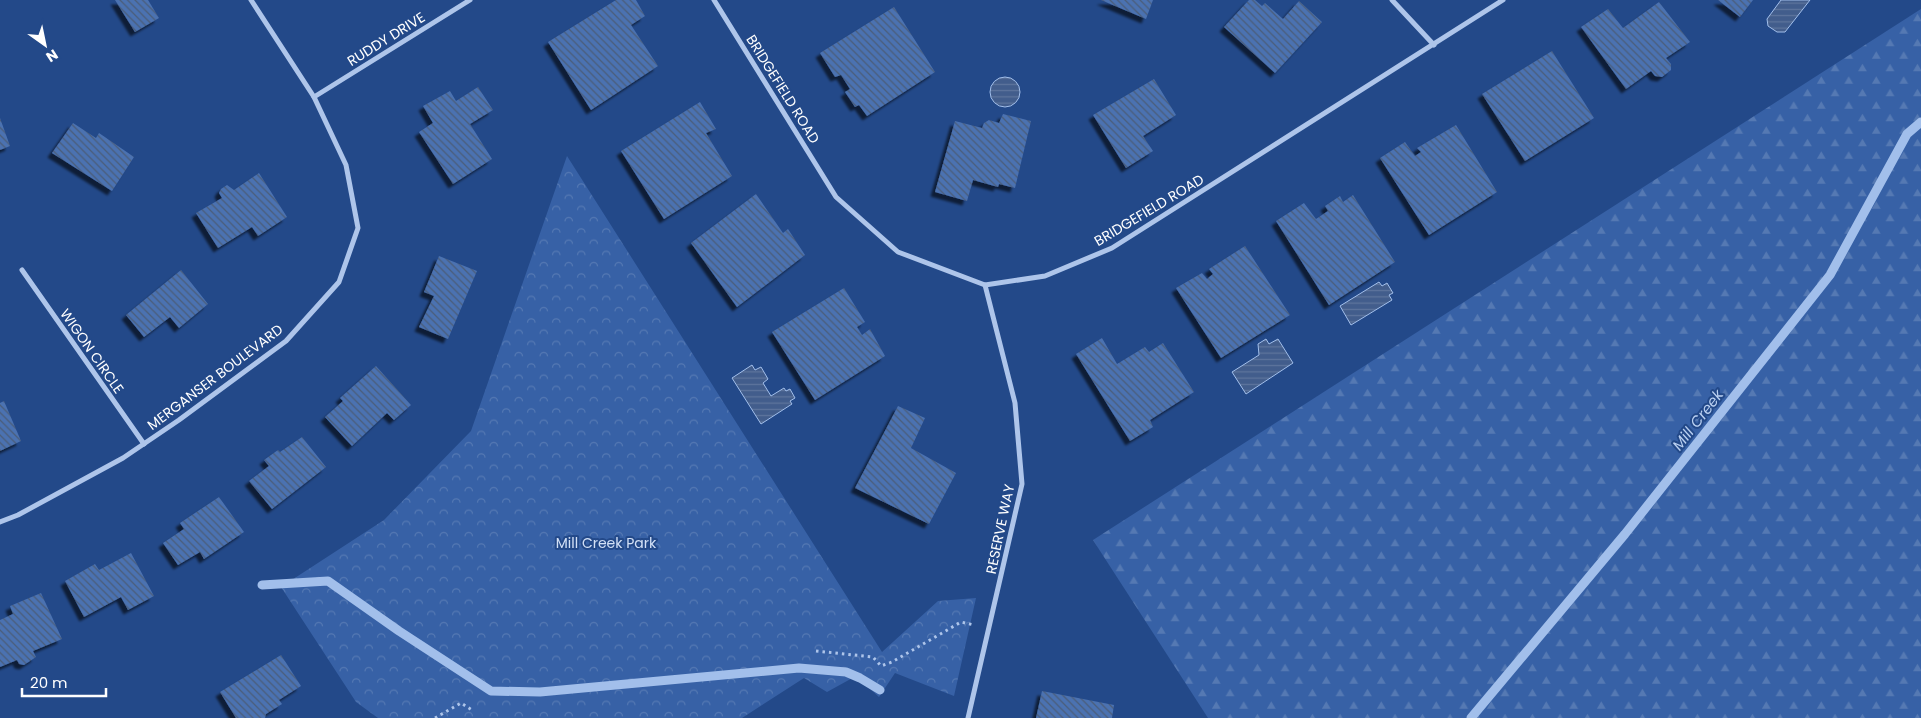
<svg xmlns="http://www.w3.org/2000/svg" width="1921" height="718" font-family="Poppins,sans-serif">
<defs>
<pattern id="forest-firs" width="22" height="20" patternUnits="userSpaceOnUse" patternTransform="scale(1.25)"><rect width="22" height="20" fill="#3761a6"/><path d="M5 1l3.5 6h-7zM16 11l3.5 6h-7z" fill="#5579b3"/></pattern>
<pattern id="park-crowns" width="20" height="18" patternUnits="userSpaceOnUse" patternTransform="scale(1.25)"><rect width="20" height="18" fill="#3761a6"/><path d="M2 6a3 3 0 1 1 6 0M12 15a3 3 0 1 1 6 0" fill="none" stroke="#5579b3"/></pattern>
<pattern id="water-rules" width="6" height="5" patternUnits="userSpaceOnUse" patternTransform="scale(1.25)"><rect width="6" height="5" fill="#425d8c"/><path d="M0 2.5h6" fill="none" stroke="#5e759d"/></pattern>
<pattern id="building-back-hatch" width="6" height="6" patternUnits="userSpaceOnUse" patternTransform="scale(1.25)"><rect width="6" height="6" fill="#4b72b1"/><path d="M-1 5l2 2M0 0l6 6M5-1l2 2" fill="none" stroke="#4c5d79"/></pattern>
<filter id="shadow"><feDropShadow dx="-4.5" dy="4.5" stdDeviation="1" flood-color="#0009"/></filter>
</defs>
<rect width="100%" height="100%" fill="#234989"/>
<polygon fill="url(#forest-firs)" points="1921,9 1921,718 1208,718 1093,540"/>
<polygon fill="url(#park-crowns)" points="567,156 882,652 938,601 976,598 954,696 895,673 879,697 856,676 827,692 804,678 742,718 378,718 356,702 281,587 384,520 471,431"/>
<g fill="url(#water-rules)" stroke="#a2bfeb">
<polygon points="1781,0 1810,0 1785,32 1777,32 1768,26 1767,19"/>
<circle cx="1005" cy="92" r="15"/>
<polygon points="1379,282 1382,286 1387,283 1393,293 1389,295 1392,300 1351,325 1340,306"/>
<polygon points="1266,339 1269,344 1278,339 1293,363 1246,394 1232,372 1259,355 1258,344"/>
<polygon points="752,365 755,370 761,367 768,379 763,383 771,396 784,388 786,391 790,389 795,398 790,401 792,404 761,424 732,378"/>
</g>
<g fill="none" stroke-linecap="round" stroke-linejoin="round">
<g stroke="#a2bfeb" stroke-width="9">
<polyline points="262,585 328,581 399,631 491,691 540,692 799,668 846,672 860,678 880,690"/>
<polyline points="1471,718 1625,534 1830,275 1907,134 1921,122"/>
</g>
</g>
<g fill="url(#building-back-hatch)" filter="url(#shadow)">
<polygon points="115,0 148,0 159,18 135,32"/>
<polygon points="616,0 636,0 645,16 631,25 658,66 591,110 548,42"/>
<polygon points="1101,0 1153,0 1146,19"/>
<polygon points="1249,0 1255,0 1262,6 1265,3 1283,19 1299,1 1322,22 1275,73 1224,27"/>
<polygon points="1718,0 1753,0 1740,17"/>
<polygon points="1659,2 1690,42 1666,58 1671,64 1671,70 1662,77 1655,76 1651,71 1626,89 1581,27 1608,9 1623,28"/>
<polygon points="894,7 935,72 867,116 859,105 855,107 845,92 850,89 841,75 835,77 820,53"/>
<polygon points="1552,51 1594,118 1525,161 1482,94"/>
<polygon points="1154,79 1176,115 1143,136 1153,151 1126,168 1093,115"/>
<polygon points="478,87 493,110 470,124 492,159 453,184 419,132 433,123 423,106 450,91 456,101"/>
<polygon points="700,102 716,129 706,133 732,176 664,219 621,151"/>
<polygon points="1003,114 1031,121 1015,188 999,184 998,187 973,180 967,201 935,192 955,121 982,128 984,123 989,120 999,123"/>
<polygon points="0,118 10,146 0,150"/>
<polygon points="73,123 96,138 99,133 134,157 112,191 52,153"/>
<polygon points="1456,125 1497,192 1429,235 1380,158 1405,142 1415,156 1421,152 1417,148"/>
<polygon points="259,173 287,217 258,236 252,227 218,248 196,213 222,198 219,193 221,189 227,185 234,190"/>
<polygon points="756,194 783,233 788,229 805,255 737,307 691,243"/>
<polygon points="1353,195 1395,262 1329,305 1276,221 1304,203 1316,219 1328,211 1325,206 1340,196 1343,202"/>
<polygon points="1245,246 1290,315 1221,358 1176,288 1202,273 1207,279 1213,274 1209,269"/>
<polygon points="439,256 477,271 448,339 419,327 434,296 424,292"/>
<polygon points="181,270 208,304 179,328 170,317 144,337 126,315"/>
<polygon points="844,288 865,322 857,327 862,335 870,329 885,356 815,400 772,332"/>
<polygon points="1102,338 1117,364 1145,347 1149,352 1163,343 1194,392 1150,420 1153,427 1130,441 1076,354"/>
<polygon points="376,366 411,405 394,420 387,413 352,446 325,417 343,401 340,398"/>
<polygon points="4,401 21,441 0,451 0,403"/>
<polygon points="898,406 925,418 911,448 956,473 929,524 855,488"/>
<polygon points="302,437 326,467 272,509 249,481 269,466 264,460 278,450 280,452"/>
<polygon points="219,497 244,532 204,559 200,552 178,565 163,543 184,529 180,523"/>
<polygon points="131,553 154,596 128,610 121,597 84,617 65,581 95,564 99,570"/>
<polygon points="41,593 62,639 33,651 36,657 24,665 19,664 17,660 0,667 0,620 13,614 10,606"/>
<polygon points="281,655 301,686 279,700 282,704 266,714 265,718 236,718 220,692"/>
<polygon points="1042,691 1114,705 1112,718 1036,718"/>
</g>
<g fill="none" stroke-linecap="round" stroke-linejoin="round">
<g stroke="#aec5ea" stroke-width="3" stroke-dasharray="2.5 4" stroke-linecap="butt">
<polyline points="816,651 873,657 881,666 892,662 961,622 974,625"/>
<polyline points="435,718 461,703 472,710"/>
</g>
<g stroke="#aec5ea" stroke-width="5">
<polyline points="714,0 836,197 898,252 985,285 1045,276 1112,248 1503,0"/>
<polyline points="1392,0 1434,45"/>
<polyline points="314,97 470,0"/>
<polyline points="22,270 144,444"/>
<polyline points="0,522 18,515 123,458 179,420 286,341 339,282 358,228 346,165 314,97 251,0"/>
<polyline points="968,718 1022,484 1015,403 985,285"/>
</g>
</g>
<g text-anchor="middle" stroke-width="4" stroke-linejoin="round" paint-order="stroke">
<g font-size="14" fill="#fff" stroke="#234989">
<text transform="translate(386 39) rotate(-32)" y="5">RUDDY DRIVE</text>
<text transform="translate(783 89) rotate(58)" y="5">BRIDGEFIELD ROAD</text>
<text transform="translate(1149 210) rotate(-31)" y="5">BRIDGEFIELD ROAD</text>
<text transform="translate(92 351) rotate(55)" y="5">WIGON CIRCLE</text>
<text transform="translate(215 377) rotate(-37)" y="5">MERGANSER BOULEVARD</text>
<text transform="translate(1000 529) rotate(-78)" y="5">RESERVE WAY</text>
</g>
<g font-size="14" fill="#d3e1f7" stroke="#234989">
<text x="606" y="548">Mill Creek Park</text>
</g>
<g font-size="15" font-style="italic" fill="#bad0f1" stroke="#234989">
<text transform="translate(1698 420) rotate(-52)" y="5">Mill Creek</text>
</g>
</g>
<g transform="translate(45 45) rotate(147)" stroke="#234989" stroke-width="4" paint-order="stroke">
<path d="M0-4L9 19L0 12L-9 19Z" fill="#ffffff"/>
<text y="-8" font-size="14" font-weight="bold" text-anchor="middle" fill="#ffffff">N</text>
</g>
<path d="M22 688v8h84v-8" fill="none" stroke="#ffffff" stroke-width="2.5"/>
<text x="30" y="688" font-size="15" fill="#ffffff" stroke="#234989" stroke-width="4" paint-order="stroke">20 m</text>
</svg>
